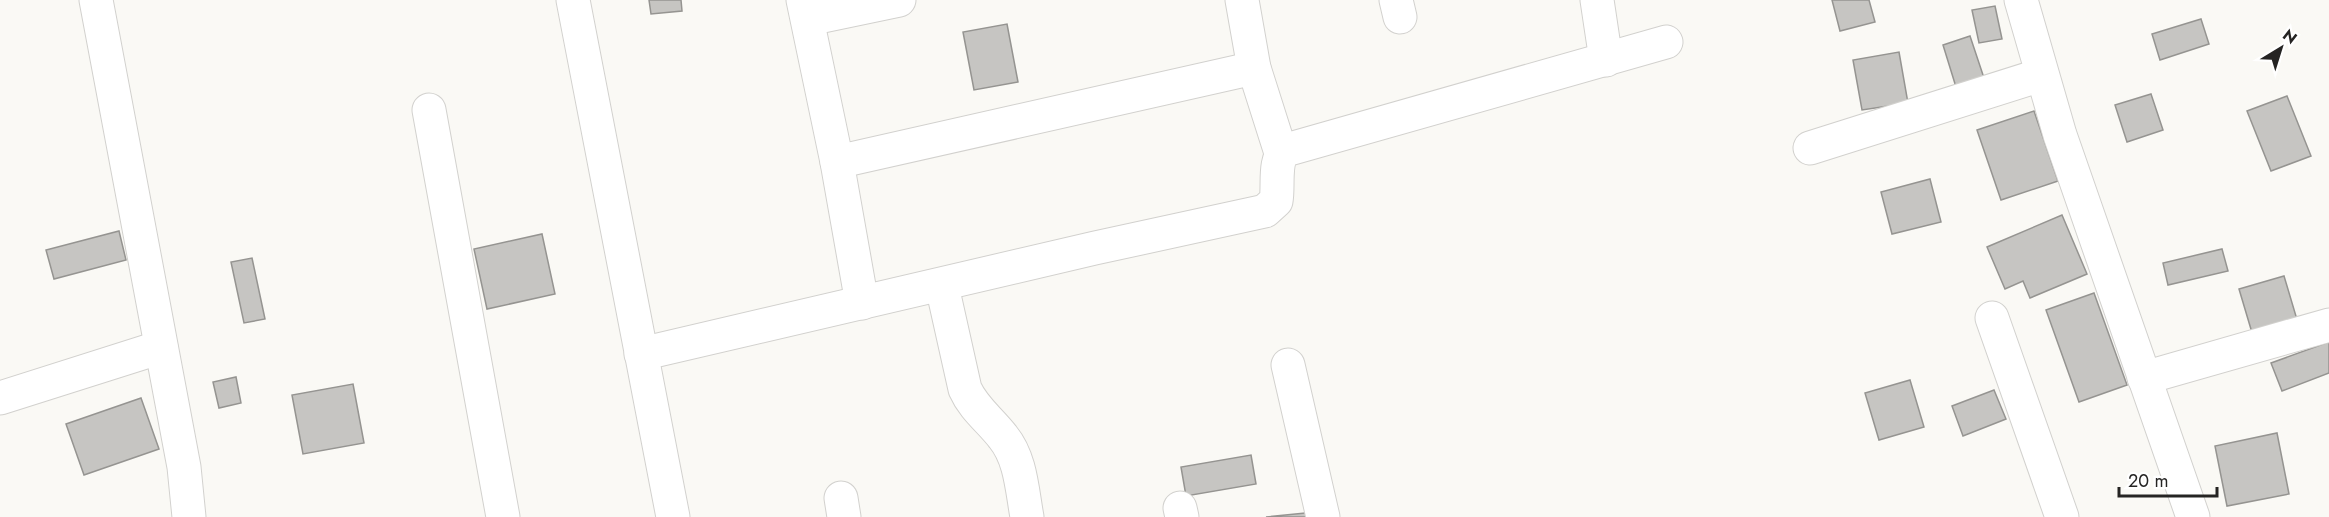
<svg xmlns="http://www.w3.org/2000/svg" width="2329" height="517" font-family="Jost,sans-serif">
<rect width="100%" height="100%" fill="#faf9f5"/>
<g fill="#c6c5c2" stroke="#959491" stroke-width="1.5">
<polygon points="649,0 681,0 682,11 651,14"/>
<polygon points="1832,0 1869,0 1875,22 1840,31"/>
<polygon points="1995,6 2002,39 1979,43 1972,10"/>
<polygon points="2201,19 2209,44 2160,60 2152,34"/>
<polygon points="1007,24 1018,82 974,90 963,32"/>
<polygon points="1970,36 1984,78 1956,87 1943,45"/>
<polygon points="1899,52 1908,103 1862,110 1853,60"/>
<polygon points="2151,94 2163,130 2127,142 2115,105"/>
<polygon points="2287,96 2311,156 2271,171 2247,111"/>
<polygon points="2034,111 2058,181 2001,200 1977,130"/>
<polygon points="1930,179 1941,222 1892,234 1881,192"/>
<polygon points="2062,215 2087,274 2030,298 2023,281 2005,289 1987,247"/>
<polygon points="119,231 126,260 54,279 46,250"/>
<polygon points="542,234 555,294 487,309 474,249"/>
<polygon points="2222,249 2228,271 2168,285 2163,263"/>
<polygon points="252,258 265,319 244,323 231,262"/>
<polygon points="2284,276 2298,323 2253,336 2239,289"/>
<polygon points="2094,293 2127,385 2079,402 2046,310"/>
<polygon points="2329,342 2329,373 2282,391 2271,363"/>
<polygon points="236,377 241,403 219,408 213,382"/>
<polygon points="1910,380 1924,427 1879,440 1865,393"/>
<polygon points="353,384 364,443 303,454 292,395"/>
<polygon points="1994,390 2006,419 1963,436 1952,406"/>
<polygon points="141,398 159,449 84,475 66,424"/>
<polygon points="2277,433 2289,494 2227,506 2215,446"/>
<polygon points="1251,455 1256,484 1186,496 1181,467"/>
<polygon points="1315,512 1316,517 1266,517"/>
</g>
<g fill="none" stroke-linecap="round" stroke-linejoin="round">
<defs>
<g id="minor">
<polyline points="96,0 184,467 189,517"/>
<polyline points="573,0 673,517"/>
<polyline points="803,0 837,162 862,303"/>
<polyline points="1242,0 1254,68 1281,153"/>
<polyline points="1396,0 1400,17"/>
<polyline points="1597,0 1606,60"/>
<polyline points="2021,0 2060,135 2193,517"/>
<polyline points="808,19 899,0"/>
<polyline points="429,110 503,517"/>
<polyline points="1810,148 2041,75"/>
<polyline points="837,162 1254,68"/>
<path d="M942,286l23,103c9,20 25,31 38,48 18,22 19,53 24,80"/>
<polyline points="1992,318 2062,517"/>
<path d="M641,354l454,-106 170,-37 11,-10c3,-15 -3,-41 10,-51l380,-108"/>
<polyline points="1288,365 1323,517"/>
<polyline points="2144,378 2329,325"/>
<polyline points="0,398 161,347"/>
<polyline points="841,498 844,517"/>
<polyline points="1180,508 1182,517"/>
</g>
</defs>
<use href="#minor" stroke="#d2d1ce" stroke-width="35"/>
<use href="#minor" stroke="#fff" stroke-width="33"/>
</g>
<g transform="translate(2281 48) rotate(38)" stroke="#ffffff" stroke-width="4.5" paint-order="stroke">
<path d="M0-4.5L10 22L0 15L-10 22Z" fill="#252423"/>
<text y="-9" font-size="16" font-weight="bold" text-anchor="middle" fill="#252423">N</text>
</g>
<path d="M2119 487v9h98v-9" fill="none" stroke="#252423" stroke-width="3"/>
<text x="2128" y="487" font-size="18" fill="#252423" stroke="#ffffff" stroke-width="4.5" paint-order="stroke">20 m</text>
</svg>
